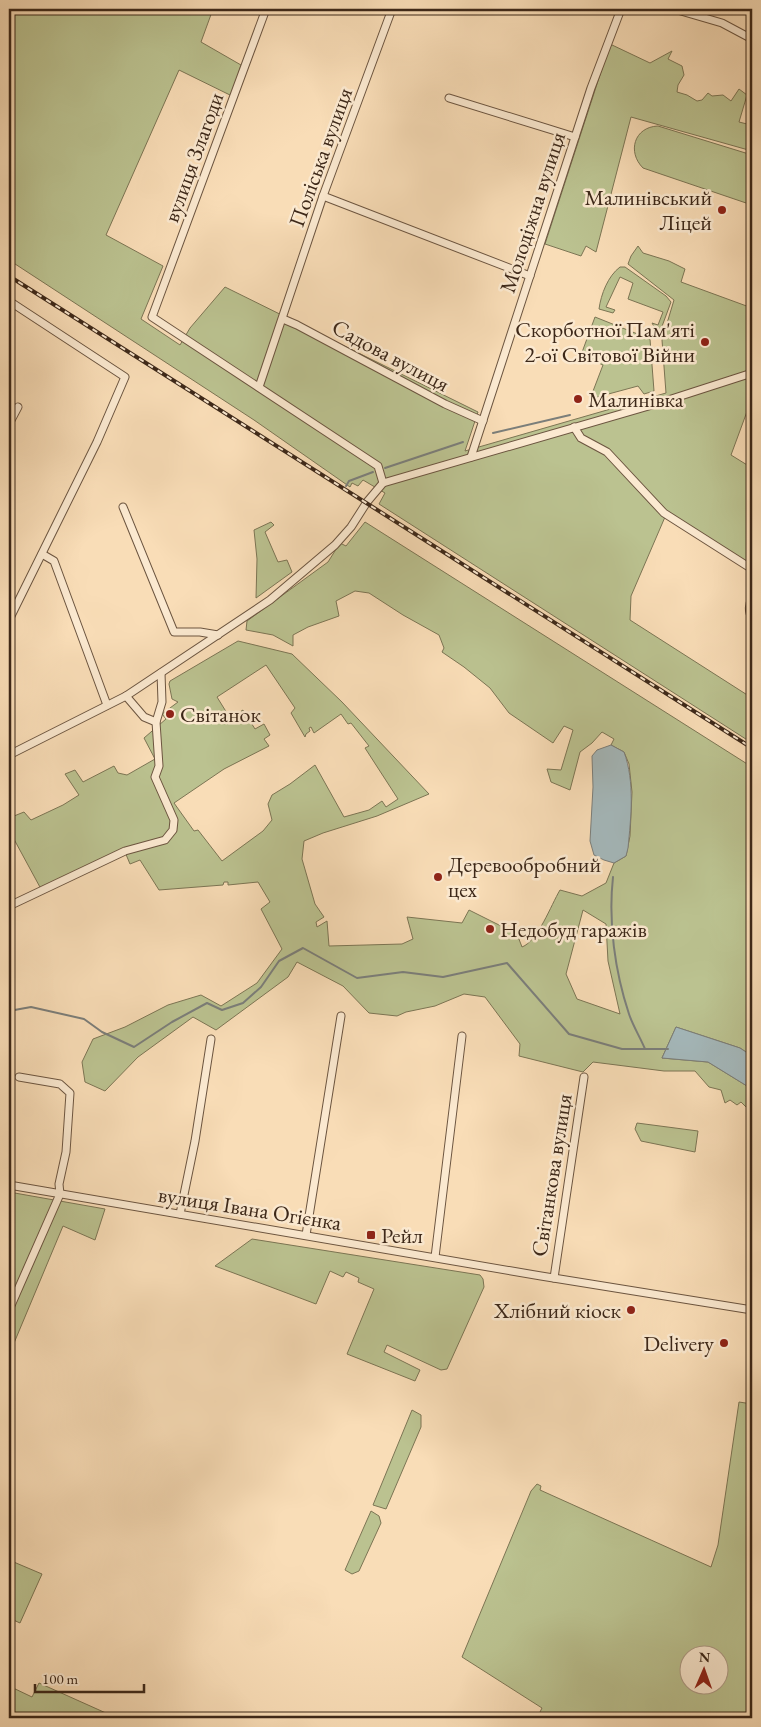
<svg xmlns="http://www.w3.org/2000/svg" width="761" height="1727" font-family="'EB Garamond',serif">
<rect width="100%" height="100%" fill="#f9ddb7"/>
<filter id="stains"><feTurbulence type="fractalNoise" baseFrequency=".004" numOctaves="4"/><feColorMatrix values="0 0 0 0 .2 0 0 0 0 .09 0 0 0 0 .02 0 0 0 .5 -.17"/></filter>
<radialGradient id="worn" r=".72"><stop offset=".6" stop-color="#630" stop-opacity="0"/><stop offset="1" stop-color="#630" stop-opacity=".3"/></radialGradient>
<g fill="#bbc290" stroke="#7c7554" fill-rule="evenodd">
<polygon points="9,9 213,9 201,42 241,65 232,96 179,70 106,235 163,266 141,319 180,345 190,328 225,287 478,412 465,451 666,393 662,340 674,300 628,264 631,256 638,246 643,253 669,261 685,269 681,282 752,308 752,398 731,455 752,468 752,569 665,517 631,596 630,620 752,698 752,743 379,504 385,493 363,480 358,486 352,483 350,487 254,420 9,260"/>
<polygon points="610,44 650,63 672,51 668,59 682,66 684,75 678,85 677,92 687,95 697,101 702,100 708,93 712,96 723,95 731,101 739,89 747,95 739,122 747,124 752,116 752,151 631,117 596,252 586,246 581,256 545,244"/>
<path d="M658,126l94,29v50l-109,-37c-16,-16 -9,-41 15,-42z"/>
<path d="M620,267h5l41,29 5,6 -10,27 -5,1 -4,-7 6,2 5,-13 -35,-13 5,-16 -13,-6 -14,30 9,3 -2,3 -14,-4c2,-15 9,-33 21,-42z"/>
<polygon points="595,317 650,339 654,391 644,394 638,386 590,399 603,365 581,355"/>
<polygon points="271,522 274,525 265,532 278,562 287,560 292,572 256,598 257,559 254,530"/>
<path d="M365,522l387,245v289l-12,-8 -64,-21 -14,31 46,4 39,24 5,6v21l-11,-11 -4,3 -7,-5 -5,3 -4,-13 -12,-3 -14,-16h-31l-71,-9 -10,10 -64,-16 1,-12 -35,-47 -21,-3 -29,12 -29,6 -9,4 -28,-3 -26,-27 -46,-24 -9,15 -72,53 -23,-13 -55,40 -33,34 -20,-9 -3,-20 11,-23 32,-12 43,-22 33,-10 20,11 36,-23 25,-34 -21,-40 9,-7 -12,-20 -30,3v-3h-4l-1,3 -64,5 -19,-30 -10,4 -5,-12 -84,37 -32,-59v-12l15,-6 7,8 32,-15 16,-10 -14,-21 10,-4 8,12 31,-16 4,7 9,2 28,-16 -11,-21 22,-19 -4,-5 16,-12 -6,-3 -3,-15 1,-3 68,-40 54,13 50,48 87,92 -52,22 -54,17 -19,8 -2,18 13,45 9,13 -8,5 1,5 10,-6 2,25 73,-2 11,-5 -6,-22 55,6 7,-13 48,24 5,13c16,-6 29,-42 38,-57l22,6 24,-13 8,-20 12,-7 4,-20 2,-44 -3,-28 -5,-12 -13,-7 3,-6 -12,-7 -10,11 -12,9 -10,38 -19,-8 -4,-13 14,1 12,-40 -9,-4 -11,17 -44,-30 -19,-25 -26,-21 -22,-15 2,-4 -5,-13 -36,-20 -34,-22 -14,-2 -19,10 3,15 -31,11 -15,8v11l-20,-11 -27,-5 1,-9 81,-59 12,-19 6,3zM266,665l29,43 -4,5 14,24 1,-3 4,-3 -1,-3 2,-1 3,6 27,-19 7,10 3,-1 18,23 -4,2 33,51 -12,8 -4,-6 -13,9 -25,7 -29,-52 -25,19 -18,11 -4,9 4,16 -9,11 -41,30 -24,-31 -4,1 -20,-28 50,-34 45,-23 -5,-7 6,-4 -6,-11 -9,5 -12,-19 -13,8 -13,-21zM583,910l23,14 2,37 12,53 -43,-15 -11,-25z"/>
<polygon points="637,1123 698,1131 695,1152 641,1141 635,1129"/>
<polygon points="9,1192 105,1209 95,1240 63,1226 9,1355"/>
<polygon points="252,1239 480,1275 483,1279 484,1287 447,1369 441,1370 387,1345 384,1352 420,1370 415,1381 347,1354 374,1289 358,1282 359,1278 346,1272 343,1277 330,1271 316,1304 215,1266"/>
<path d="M739,1402l13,2v314h-215l5,-10 -80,-51 69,-166 6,-7 4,2 -1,4 171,77 7,-22zM688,1654h30v30h-30z"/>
<polygon points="412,1410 421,1415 421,1427 386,1509 373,1505"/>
<polygon points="371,1511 379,1516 381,1523 359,1571 352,1574 345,1570"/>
<polygon points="9,1560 42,1574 20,1623 9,1618 9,1610 14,1595 9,1593"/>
<polygon points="39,1683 117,1718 9,1718 9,1686 32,1697"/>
</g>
<g fill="#a4b8bb" stroke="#7b7e7a">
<path d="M611,745l13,7c11,30 7,65 4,96l-2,8 -12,7 -10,-3 -10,-5 -4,-14 3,-54 -1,-31 5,-6z"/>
<polygon points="676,1027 740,1048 752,1056 752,1092 747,1086 708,1062 662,1058"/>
</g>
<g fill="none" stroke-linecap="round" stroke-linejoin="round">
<g stroke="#7b7e7a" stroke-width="2">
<polyline points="598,408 633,399"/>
<polyline points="493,433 570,415"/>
<polyline points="385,468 463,442"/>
<polyline points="346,486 349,481 373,472"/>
<path d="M613,877c-5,45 2,95 16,137 4,12 11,23 16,35"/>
<polyline points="9,1011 31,1007 84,1019 102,1032 134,1047 172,1022 207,1003 222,1010 243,1003 261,987 279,961 303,948 357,978 403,972 443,977 507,963 569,1034 622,1049 668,1049"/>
</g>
<defs>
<g id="minor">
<polyline points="266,9 152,317 378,466 383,483"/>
<polyline points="674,9 722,23 752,39"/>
<polyline points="449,98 575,137"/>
<polyline points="323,196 530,276"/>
<polyline points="9,301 125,377 97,442 9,620"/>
<polyline points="283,319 297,325 445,404 483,421"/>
<polyline points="259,387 323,196 392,9"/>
<polyline points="9,424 18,407"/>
<polyline points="574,427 581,438 607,452 664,513 752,569"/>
<polyline points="471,457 591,88 621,9"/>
<polyline points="123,507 174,632 200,632 218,635"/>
<polyline points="42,554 54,561 107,705"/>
<path d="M752,597c-3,8 -4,14 0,21"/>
<polyline points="126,696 144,717 156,722"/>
<polyline points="9,755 126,696 270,600 335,545 351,527 367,502 383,483 659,403 752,373"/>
<polyline points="9,906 125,851 165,840 173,830 174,820 155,777 159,766 156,722 162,702 161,673"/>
<polyline points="9,1185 541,1276 752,1310"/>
<polyline points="180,1214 195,1141 211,1039"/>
<polyline points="306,1235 341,1016"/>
<polyline points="435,1257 462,1036"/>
<polyline points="554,1278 584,1077"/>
<polyline points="9,1310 60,1194 59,1184 66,1152 70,1093 60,1084 19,1077"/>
</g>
</defs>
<use href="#minor" stroke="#6c5540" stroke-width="9"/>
<use href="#minor" stroke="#fbe9d0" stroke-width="7"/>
<defs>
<polyline id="rail" points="9,276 752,748"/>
</defs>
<use href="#rail" stroke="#3d2819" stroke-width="4"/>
<use href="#rail" stroke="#fbe9d0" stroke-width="2" stroke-dasharray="5.5" stroke-linecap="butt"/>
</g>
<g fill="#8f2418" stroke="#fbe9d0" stroke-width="2">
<circle cx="722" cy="210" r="5"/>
<circle cx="705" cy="342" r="5"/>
<circle cx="578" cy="399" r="5"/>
<circle cx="170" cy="714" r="5"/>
<circle cx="438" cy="877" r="5"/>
<circle cx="490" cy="929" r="5"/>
<rect x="366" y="1230" width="10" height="10" rx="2.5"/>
<circle cx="631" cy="1310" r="5"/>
<circle cx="724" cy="1343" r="5"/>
</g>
<g text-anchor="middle" stroke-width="5" stroke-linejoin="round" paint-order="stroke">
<g font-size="22" fill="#3d2819" stroke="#fbe9d0">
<text transform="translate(193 157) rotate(-70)" y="8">вулиця Злагоди</text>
<text transform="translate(320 157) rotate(-70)" y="8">Поліська вулиця</text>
<text transform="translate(532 212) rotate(-72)" y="8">Молодіжна вулиця</text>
<text transform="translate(391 355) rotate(28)" y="8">Садова вулиця</text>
<text transform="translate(551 1175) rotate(-81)" y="8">Світанкова вулиця</text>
<text transform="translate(250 1208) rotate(9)" y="8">вулиця Івана Огієнка</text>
</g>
<g font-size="22" fill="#3d2819" stroke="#fbe9d0" text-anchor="start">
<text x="712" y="205" text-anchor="end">Малинівський<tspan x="712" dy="25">Ліцей</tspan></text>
<text x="695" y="337" text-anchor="end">Скорботної Пам'яті<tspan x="695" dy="25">2-ої Світової Війни</tspan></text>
<text x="588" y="407">Малинівка</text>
<text x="180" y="722">Світанок</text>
<text x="448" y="872">Деревообробний<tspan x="448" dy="25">цех</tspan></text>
<text x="500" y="937">Недобуд гаражів</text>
<text x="381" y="1243">Рейл</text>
<text x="621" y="1318" text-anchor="end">Хлібний кіоск</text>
<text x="714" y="1351" text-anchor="end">Delivery</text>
</g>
</g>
<rect width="761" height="1727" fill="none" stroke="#f9ddb7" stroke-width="30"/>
<rect x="10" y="10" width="741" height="1707" fill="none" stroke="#3d2819" stroke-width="2.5"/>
<rect x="15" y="15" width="731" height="1697" fill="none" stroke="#3d2819"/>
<g transform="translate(704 1670) rotate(2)"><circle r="24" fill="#fbe9d0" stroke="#af9c87"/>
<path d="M0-4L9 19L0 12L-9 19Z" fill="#8f2418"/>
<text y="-8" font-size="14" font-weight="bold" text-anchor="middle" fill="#3d2819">N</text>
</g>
<path d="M35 1684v8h109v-8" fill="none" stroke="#3d2819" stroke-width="2.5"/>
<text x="42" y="1684" font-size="15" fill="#3d2819" stroke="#fbe9d0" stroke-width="4" paint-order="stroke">100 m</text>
<rect width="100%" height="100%" filter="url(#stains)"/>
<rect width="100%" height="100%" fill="url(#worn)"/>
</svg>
